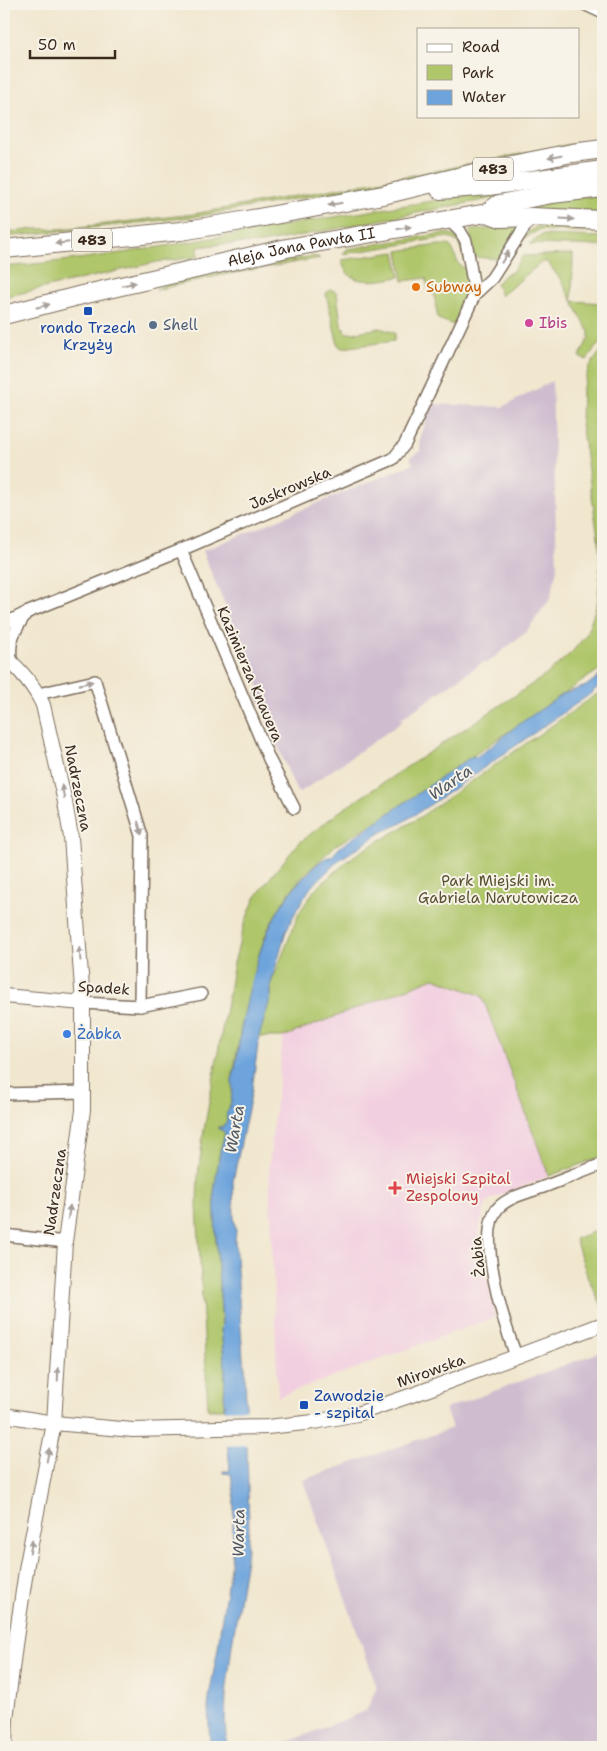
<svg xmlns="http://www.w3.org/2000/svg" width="607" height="1751" font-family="'Shantell Sans',sans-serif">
<rect width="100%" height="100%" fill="#f7f3e8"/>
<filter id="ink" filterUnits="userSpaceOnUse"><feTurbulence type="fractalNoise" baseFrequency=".02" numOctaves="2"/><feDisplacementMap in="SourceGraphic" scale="10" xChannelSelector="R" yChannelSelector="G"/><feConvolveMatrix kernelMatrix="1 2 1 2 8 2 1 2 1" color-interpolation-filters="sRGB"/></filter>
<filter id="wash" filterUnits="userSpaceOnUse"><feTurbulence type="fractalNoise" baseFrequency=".0096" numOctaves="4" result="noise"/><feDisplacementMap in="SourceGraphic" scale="20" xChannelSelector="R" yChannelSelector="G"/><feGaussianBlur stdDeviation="1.12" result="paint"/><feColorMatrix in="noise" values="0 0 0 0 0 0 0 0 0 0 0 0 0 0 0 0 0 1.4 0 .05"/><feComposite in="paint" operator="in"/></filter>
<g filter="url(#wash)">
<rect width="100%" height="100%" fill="#f1e7cf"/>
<polygon fill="#f2cfe0" points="434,978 482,996 549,1176 491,1199 485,1206 478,1234 480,1252 491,1292 495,1317 278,1397 269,1166 283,1037"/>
<g fill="#cfbdcf">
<polygon points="552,381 557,569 550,599 525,633 487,663 483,662 401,719 402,722 299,793 296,790 255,692 260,690 256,678 257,677 251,662 249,662 202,551 413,464 410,457 420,452 421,435 433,404 503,407"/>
<polygon points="603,1351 603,1747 276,1747 366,1711 377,1687 303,1480 452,1428 445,1409"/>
</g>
<g fill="#afc66a" stroke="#757844">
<polygon points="603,141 431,175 194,217 4,237 4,233 35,229 62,229 194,214 430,172 567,145"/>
<path d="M603,177v3l-73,11 -268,52 -38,1 -26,3v10l-41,5 -153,35v-30c107,-9 212,-30 318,-48 94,-16 187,-31 281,-42z"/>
<polygon points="603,194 603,213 497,213 552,201"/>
<polygon points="538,226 603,228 603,232 539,230 525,238 528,232"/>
<polygon points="518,227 518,229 499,259 473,257 470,230"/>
<path d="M445,233c15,1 17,11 19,25l-6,-16 -10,-5 -105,17 4,-5z"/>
<polygon points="542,235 603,237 603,246 530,244"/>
<path d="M438,245h11c9,8 4,21 19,24l-1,25 -13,31 -16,-6 -5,-31h-5l-2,-10 -23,3 -5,-30z"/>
<path d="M395,252l5,25c-20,3 -54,12 -58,-17z"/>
<polygon points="573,254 572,301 603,303 603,341 594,349 587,360 579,357 589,338 589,332 561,280 547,262 542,262 501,296 496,284 504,275 512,272 523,256"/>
<polygon points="313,256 320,258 212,277 156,290 164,285 195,277"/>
<polygon points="331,290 335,291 337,293 341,324 346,333 352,333 380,328 395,333 394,341 342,348 338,345 326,294 328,291"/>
<path d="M603,348v319l-221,151 -46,27 -35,33 -15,19 -9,15 -10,19 -8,23 -17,69 -10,57c1,9 0,17 -2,25 -2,7 -4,8 -3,16l-5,6h-4l7,6 -5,18 -6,41 2,47 6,84 -1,7 4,37 -1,42h-16l-11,-204 1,-29 5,-40 31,-173 10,-38 11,-27 18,-24 26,-31 40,-31 207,-137 26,-23 14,-17 11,-31 3,-27 -1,-33 -18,-121 1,-33 7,-23z"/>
<polygon points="603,690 603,1156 549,1176 482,996 434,978 283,1037 259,1037 271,996 271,983 276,971 299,913 315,889 355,855 417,819"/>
<polygon points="603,1228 603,1306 602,1306 588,1278 575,1239"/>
</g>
<path fill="#6ea4dc" stroke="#54677d" d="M603,673v10l-14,12 -156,108 -33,21 -18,8 -43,28 -28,27 -14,22 -11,22 -15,52v13l-12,41 -7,53 -19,91 1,38 2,12 -1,9 8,118 2,6 4,164 -3,31 -14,86 -6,50 -1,28 2,24h-17l-2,-40 2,-16 8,-43 3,-25 11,-69 2,-60 -3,-20 -8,-1v-2h6l1,-2 -6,-60 1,-42 -4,-37 1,-7 -6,-84 -2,-47 6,-41 5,-18 -3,-3 -4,-1v-2h4l5,-6c-2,-8 1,-9 3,-16 2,-8 3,-16 2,-25 6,-18 6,-38 10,-56 11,-55 24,-112 66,-151 7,-7 14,-15 24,-17l8,-9 132,-91 4,1 16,-11 23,-19 48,-33 23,-8z"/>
<polygon fill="#f1e7cf" points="249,1409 249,1445 225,1446 222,1410"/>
</g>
<g filter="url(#ink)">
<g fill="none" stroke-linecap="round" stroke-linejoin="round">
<defs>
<g id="minor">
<polyline points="584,4 603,13"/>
<polyline points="449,220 460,231 466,241 475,294"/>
<polyline points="181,550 269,759 294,808"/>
<polyline points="4,624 26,613 181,550 393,459 405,444 475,294 492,278 531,217"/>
<path d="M11,661c-2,-24 3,-28 15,-48"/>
<polyline points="38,694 95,681 142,836 140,1006"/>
<polyline points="83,1003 140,1006 201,994"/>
<polyline points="4,1094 84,1092"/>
<polyline points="4,1235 65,1242"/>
<path d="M516,1356c-11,-30 -41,-123 -18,-148 11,-12 33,-16 48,-22 19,-7 38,-15 57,-22"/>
</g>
<g id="tertiary">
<path d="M4,655c16,15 30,30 39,50l22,97 6,35 12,166v107l-18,132 -11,181 -27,141 -12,81 -9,74 -1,28"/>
<polyline points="4,996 83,1003"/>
<polyline points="4,1415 54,1423 133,1430 267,1427 314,1422 357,1414 418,1393 603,1324"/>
</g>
<g id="primary">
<polyline points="440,190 489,186 603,170"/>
<polyline points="487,213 499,204 552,194 603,188"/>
<polyline points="4,249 181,231 236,222 383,195 487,170 572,153 603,149"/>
<path id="s1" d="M4,315l78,-20 205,-47 200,-35 14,5 30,-1 72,3"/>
</g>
</defs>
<use href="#minor" stroke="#7b6c5c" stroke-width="14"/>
<use href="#tertiary" stroke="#7b6c5c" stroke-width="16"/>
<use href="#primary" stroke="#7b6c5c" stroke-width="20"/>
<use href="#minor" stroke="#fff" stroke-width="11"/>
<use href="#tertiary" stroke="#fff" stroke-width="14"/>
<use href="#primary" stroke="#fff" stroke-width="18"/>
</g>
<defs><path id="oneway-solid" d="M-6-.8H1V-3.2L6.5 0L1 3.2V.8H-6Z" transform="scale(1.25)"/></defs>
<g fill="#a79f9a">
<use href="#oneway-solid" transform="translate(555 157) rotate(169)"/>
<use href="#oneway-solid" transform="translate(335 204) rotate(170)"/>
<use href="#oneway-solid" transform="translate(567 219) rotate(3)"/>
<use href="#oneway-solid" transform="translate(404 228) rotate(-10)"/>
<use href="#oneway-solid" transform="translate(62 243) rotate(174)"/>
<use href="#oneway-solid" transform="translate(505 257) rotate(-58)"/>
<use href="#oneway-solid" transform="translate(129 284) rotate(-13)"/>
<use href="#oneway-solid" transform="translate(43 306) rotate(-14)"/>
<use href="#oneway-solid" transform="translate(86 683) rotate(-13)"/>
<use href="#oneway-solid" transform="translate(63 792) rotate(-102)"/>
<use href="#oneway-solid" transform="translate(140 828) rotate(73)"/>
<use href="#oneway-solid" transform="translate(80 954) rotate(-94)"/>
<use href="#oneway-solid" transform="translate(69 1212) rotate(-82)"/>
<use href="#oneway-solid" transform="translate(58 1374) rotate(-88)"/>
<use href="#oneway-solid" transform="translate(48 1455) rotate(-79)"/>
<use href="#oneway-solid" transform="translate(31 1547) rotate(-79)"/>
</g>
</g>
<circle fill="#e8710a" stroke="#f7f3e8" stroke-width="2" cx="416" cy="287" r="5"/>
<g fill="#1a4fb4" stroke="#f7f3e8" stroke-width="2">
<rect x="83" y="306" width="10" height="10" rx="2.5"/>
<rect x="299" y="1400" width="10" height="10" rx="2.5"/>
</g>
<circle fill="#d1479c" stroke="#f7f3e8" stroke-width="2" cx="529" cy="323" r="5"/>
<circle fill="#5c6f8a" stroke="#f7f3e8" stroke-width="2" cx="153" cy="325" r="5"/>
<circle fill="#3f7fe0" stroke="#f7f3e8" stroke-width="2" cx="67" cy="1034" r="5"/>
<path fill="#e0444e" stroke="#f7f3e8" stroke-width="2" d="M392.5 1180.5h5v5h5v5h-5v5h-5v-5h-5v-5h5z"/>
<g text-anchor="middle" stroke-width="4" stroke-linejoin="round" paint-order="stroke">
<g fill="#f7f3e8" stroke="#73665b" stroke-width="1">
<rect x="473" y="157.5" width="40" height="23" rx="4"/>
<rect x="72" y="228.5" width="40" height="23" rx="4"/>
</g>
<g font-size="14" font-weight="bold" fill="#3b2a1e">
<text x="493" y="174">483</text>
<text x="92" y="245">483</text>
</g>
<g font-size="15" fill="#3b2a1e" stroke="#f7f3e8">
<text dy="5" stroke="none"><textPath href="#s1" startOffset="305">Aleja Jana Pawła II</textPath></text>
<text transform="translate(290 488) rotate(-23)" y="5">Jaskrowska</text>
<text transform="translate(250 674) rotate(67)" y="5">Kazimierza Knauera</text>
<text transform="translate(78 788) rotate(79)" y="5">Nadrzeczna</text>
<text transform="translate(104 988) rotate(4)" y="5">Spadek</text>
<text transform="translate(55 1192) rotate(-82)" y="5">Nadrzeczna</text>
<text transform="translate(478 1257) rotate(-96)" y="5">Żabia</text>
<text transform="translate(431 1371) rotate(-20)" y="5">Mirowska</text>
</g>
<g font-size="15" fill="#c56008" stroke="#f7f3e8" text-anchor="start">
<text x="426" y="292">Subway</text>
</g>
<g font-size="15" fill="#b23c85" stroke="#f7f3e8" text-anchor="start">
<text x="539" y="328">Ibis</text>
</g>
<g font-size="15" fill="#4e5e75" stroke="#f7f3e8" text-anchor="start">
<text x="163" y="330">Shell</text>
</g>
<g font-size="15" fill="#164399" stroke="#f7f3e8">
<text x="88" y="333">rondo Trzech<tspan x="88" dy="17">Krzyży</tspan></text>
<text x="314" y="1401" text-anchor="start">Zawodzie<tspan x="314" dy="17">- szpital</tspan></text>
</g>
<g font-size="15" fill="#585131" stroke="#f7f3e8">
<text x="498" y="886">Park Miejski im.<tspan x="498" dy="17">Gabriela Narutowicza</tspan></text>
</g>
<g font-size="15" fill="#366cbe" stroke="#f7f3e8" text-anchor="start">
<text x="77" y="1039">Żabka</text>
</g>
<g font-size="15" fill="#be3a42" stroke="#f7f3e8" text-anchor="start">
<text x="406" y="1184">Miejski Szpital<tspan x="406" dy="17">Zespolony</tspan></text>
</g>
<g font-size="16" font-style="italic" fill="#4d5560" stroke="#f7f3e8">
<text transform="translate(450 782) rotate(-35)" y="6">Warta</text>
<text transform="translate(234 1129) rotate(-80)" y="6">Warta</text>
<text transform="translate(238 1533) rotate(-89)" y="6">Warta</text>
</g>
</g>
<rect width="607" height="1751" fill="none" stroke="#f7f3e8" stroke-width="20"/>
<rect x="417" y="28" width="162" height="90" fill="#f7f3e8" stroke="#aca397"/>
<rect x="427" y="44" width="25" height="8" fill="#ffffff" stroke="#aca397"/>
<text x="462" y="52" font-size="15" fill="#3b2a1e">Road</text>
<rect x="427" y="65" width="25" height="15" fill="#afc66a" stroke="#aca397"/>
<text x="462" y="78" font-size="15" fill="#3b2a1e">Park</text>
<rect x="427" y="90" width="25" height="15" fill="#6ea4dc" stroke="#aca397"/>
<text x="462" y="102" font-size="15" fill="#3b2a1e">Water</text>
<path d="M30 50v8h85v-8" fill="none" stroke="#3b2a1e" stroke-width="2.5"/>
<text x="38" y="50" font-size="15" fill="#3b2a1e" stroke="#f7f3e8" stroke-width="4" paint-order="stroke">50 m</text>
</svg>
